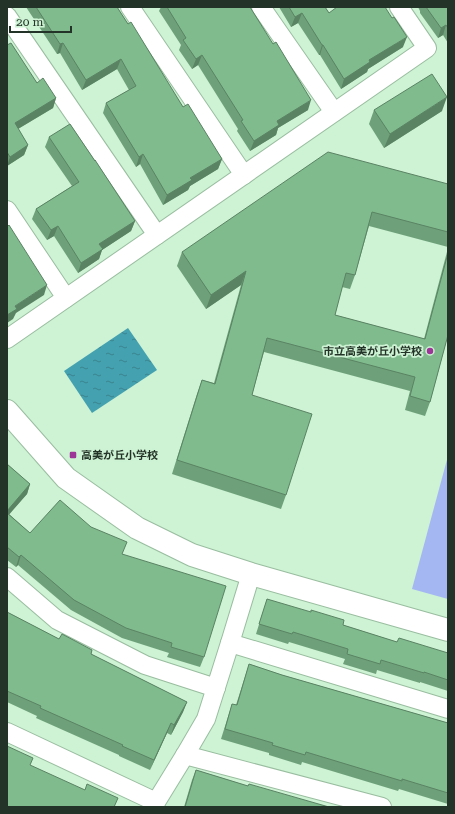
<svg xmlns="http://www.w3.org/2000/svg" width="455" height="814" font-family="'Roboto Serif','Noto Sans JP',serif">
<defs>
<pattern id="water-ripples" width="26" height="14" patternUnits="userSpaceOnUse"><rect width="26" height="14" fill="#44a1b0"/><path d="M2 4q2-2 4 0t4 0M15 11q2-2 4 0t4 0" fill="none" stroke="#39848f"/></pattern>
</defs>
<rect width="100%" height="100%" fill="#cdf2d4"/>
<polygon fill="#a4b7f2" points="448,456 448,599 412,589"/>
<polygon fill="url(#water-ripples)" points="128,328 157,370 92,413 64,371"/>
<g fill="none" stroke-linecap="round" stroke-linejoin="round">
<defs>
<g id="street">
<polyline points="130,7 244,175"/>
<polyline points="261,7 334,112"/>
<polyline points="7,16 157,235"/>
<polyline points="7,210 66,298"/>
<polyline points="7,339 427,48 399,7"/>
<polyline points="7,577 57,620 145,665 216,688"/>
<polyline points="230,643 448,709"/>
<polyline points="7,732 156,802"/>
<polyline points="185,755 382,807"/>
<polyline points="153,807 185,755 206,719 230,643 251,574"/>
</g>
<polyline id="secondary" points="7,411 66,478 137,528 192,555 251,574 448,630"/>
</defs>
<use href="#street" stroke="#99bd9f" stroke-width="20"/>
<use href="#secondary" stroke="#99bd9f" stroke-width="24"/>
<use href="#street" stroke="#fff" stroke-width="18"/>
<use href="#secondary" stroke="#fff" stroke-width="22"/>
</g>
<g fill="#6ea179">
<polygon points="26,7 117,7 128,24 183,107 222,159 218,169 190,186 188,190 163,205 140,164 136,167 103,113 106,103 129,90 117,69 82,90 60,53 57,54"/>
<polygon points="161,7 250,7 308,110 278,128 276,135 250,151 237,131 238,129 198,65 192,69 179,50 181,45 159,11"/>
<polygon points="279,7 325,7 329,13 403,47 368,69 367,72 341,89 320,55 319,55 298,23 291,27"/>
<polygon points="418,7 448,7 448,43 443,35 438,38 420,13 420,11"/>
<polygon points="7,45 37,83 56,98 53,108 18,129 28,145 24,155 7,166"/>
<polygon points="374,110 442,111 384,148 369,124"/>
<polygon points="49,137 135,221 131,231 102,250 99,259 78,273 54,236 47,240 32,219 36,209 72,186 45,147"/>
<polygon points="448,184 448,247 369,226 355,275 350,289 342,287 335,315 424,339 448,248 448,335 430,402 425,416 405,410 410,391 264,352 252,395 286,495 281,509 172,474 197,394 202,380 214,383 241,285 206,309 177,266 182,252"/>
<polygon points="7,464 30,484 27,494 9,514 30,533 91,527 122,554 204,657 200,667 167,657 169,653 122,638 71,610 18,565 16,567 7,560"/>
<polygon points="267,599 343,625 397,642 448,653 448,691 420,682 420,683 377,670 376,674 343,664 345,659 289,642 288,644 256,634"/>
<polygon points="7,612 59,639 92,650 91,654 187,702 183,712 171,735 167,733 150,770 119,756 119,755 36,718 37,716 7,702"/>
<polygon points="249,664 282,675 448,723 448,804 399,789 398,791 302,762 301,765 269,755 269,753 221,739 232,704 236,705"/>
<polygon points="196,770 248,786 329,807 184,807 192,780"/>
</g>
<g fill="#5a8363">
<polygon points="302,13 298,23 291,27 295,17"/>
<polygon points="446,25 443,35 438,38 441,28"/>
<polygon points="407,37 403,47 368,69 367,72 341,89 344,79 369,60"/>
<polygon points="63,43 60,53 57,54 60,44"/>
<polygon points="322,45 323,45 320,55 319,55"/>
<polygon points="202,55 198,65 192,69 196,59"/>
<polygon points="121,59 117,69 82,90 86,80"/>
<polygon points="447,97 442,111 384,148 390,134"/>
<polygon points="56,98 53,108 11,133 15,123"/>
<polygon points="311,100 308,110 278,128 276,135 250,151 254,141 277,121"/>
<polygon points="28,145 24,155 7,166 10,157"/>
<polygon points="143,154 140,164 136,167 139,157"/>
<polygon points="222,159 218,169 190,186 188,190 163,205 167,195 190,178"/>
<polygon points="135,221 131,231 102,250 99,259 78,273 81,263 99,244"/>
<polygon points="58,226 54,236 47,240 51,230"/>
<polygon points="246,271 241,285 206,309 211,295"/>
<polygon points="47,285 44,295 16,313 13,319 7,323 7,315 15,306"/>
<polygon points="30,484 27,494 7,517 7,511"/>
<polygon points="21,555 18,565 16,567 19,557"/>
<polygon points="187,702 183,712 171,735 174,725"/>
<polygon points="171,723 167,733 150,770 154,760"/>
</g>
<g fill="#80bb8d" stroke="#5a8363">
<polygon points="36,7 117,7 128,24 131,22 183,107 188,104 222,159 190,178 192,180 167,195 143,154 139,157 106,103 136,86 121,59 86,80 63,43 60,44"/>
<polygon points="167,7 250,7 273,44 276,42 311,100 277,121 279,125 254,141 241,121 243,120 202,55 196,59 183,40 186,38"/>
<polygon points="289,7 325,7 329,13 337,7 385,7 392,18 394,17 407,37 369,60 370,62 344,79 323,45 322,45 302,13 295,17"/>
<polygon points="426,7 448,7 448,28 446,25 441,28"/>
<polygon points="11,43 37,83 43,78 56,98 15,123 28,145 10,157 7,152 7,45"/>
<polygon points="432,74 447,97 390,134 374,110"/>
<polygon points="70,124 95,161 95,160 135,221 99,244 103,249 81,263 58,226 51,230 36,209 79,182 49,137"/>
<polygon points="328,152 448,184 448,232 372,212 355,275 346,273 335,315 425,339 448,253 448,335 430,402 410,396 415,377 267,338 252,395 312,414 286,495 177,460 202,380 215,384 246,271 211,295 182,252"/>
<polygon points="9,225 47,285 15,306 17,309 7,315 7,227"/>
<polygon points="7,464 30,484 7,511"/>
<polygon points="60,500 91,527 127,542 122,554 226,586 204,657 171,647 172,643 126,628 74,600 21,555 19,557 7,547 7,513 30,533"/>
<polygon points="267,599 311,612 311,610 344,620 343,625 397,642 399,638 448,653 448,680 424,672 424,673 381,660 380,664 347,654 348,649 293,632 292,634 259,624"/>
<polygon points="7,612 59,639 62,634 92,650 91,654 187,702 174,725 171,723 154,760 122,746 123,745 40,708 41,706 7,691"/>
<polygon points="249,664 282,675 448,723 448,793 402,779 402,781 306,752 305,755 272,745 273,743 225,729 232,704 237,705"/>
<polygon points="7,746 33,758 30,765 85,790 87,784 118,798 114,807 7,807"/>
<polygon points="196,770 248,786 249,784 329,807 185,807"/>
</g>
<g fill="#9d3497" stroke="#cdf2d4" stroke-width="1.5">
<circle cx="430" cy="351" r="4"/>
<rect x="69" y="451" width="8" height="8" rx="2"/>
</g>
<g text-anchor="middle" stroke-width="3.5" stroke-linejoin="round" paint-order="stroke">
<g font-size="11" font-weight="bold" fill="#243327" stroke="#cdf2d4" text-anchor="end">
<text x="422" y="355">市立高美が丘小学校</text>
<text x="81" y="459" text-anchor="start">高美が丘小学校</text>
</g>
</g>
<rect width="455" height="814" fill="none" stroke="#243327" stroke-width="16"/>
<path d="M10 26v6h61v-6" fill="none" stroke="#243327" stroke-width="2"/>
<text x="16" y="26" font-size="12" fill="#243327" stroke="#cdf2d4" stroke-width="3" paint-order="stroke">20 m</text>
</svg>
